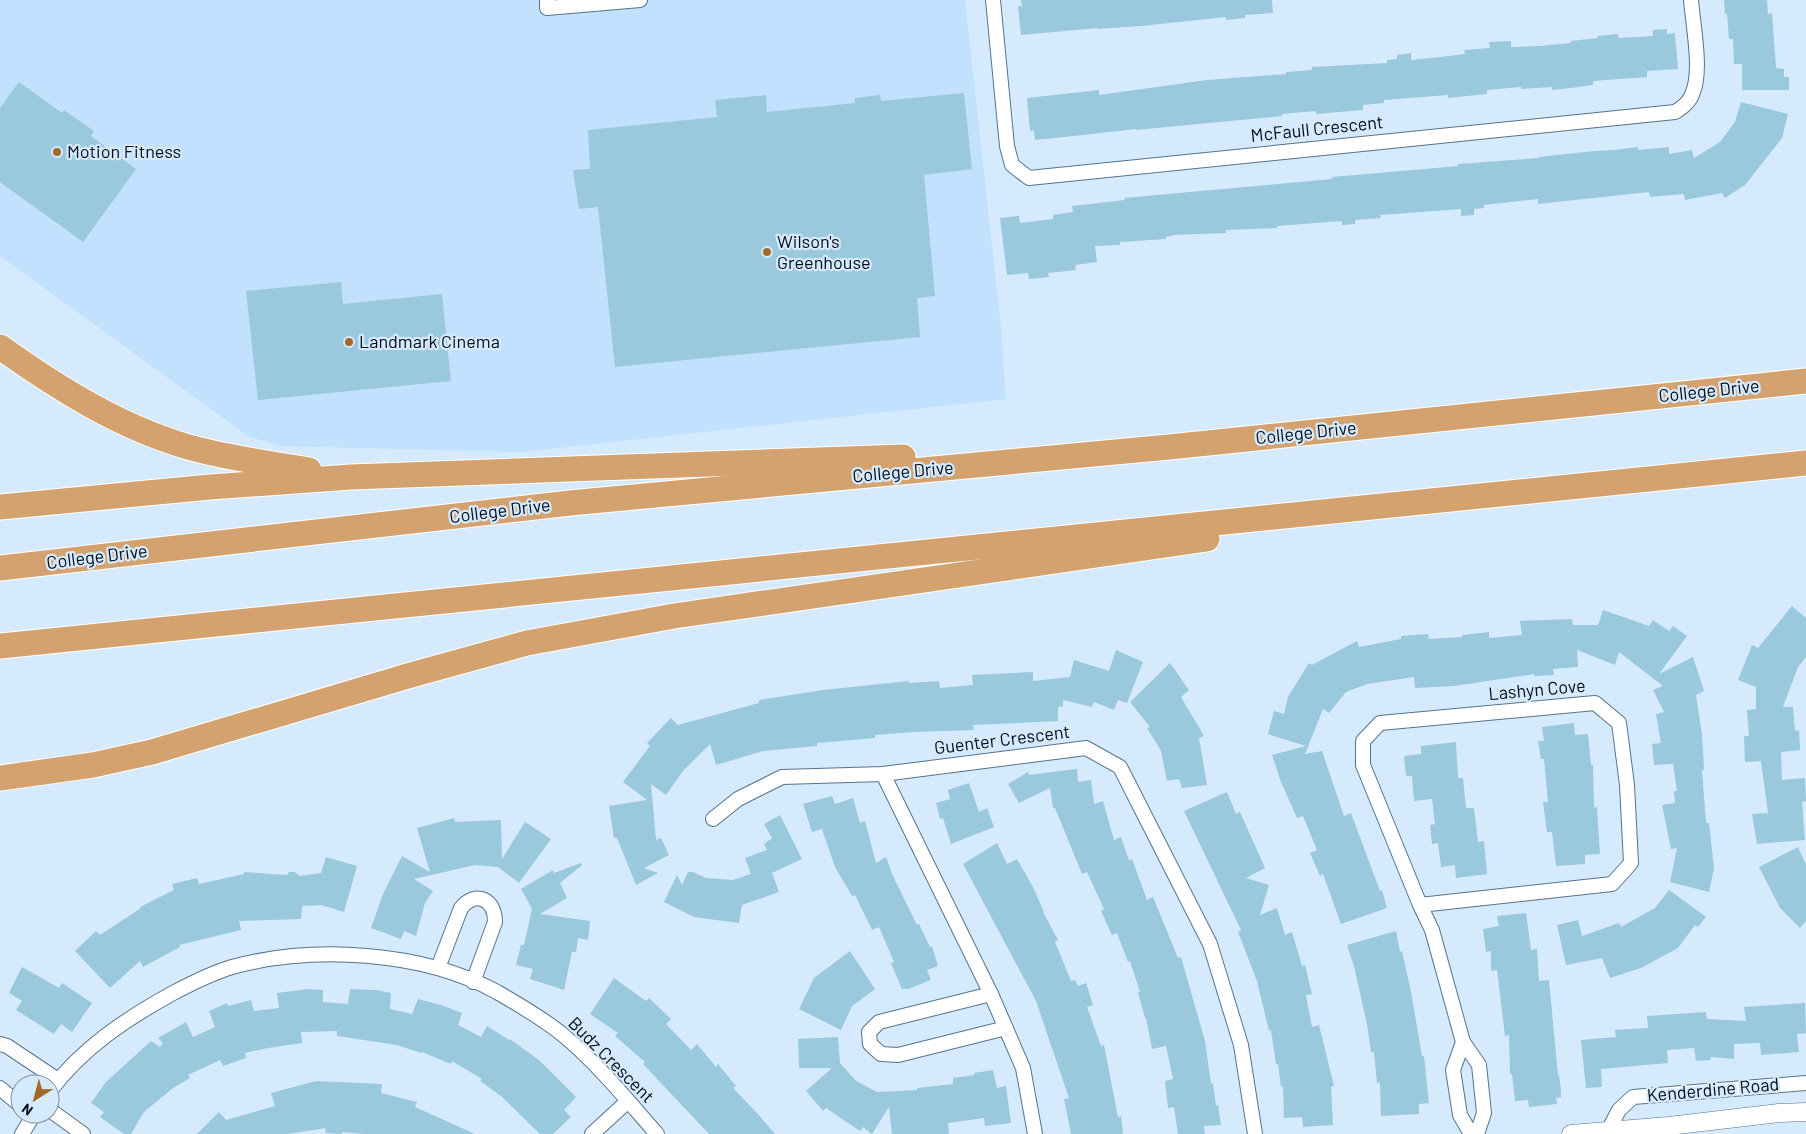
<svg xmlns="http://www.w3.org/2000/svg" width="1806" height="1134" font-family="Barlow,sans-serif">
<rect width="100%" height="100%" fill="#d6eafd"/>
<polygon fill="#c1e1fe" points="0,0 965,0 1001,327 1006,399 521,452 280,446 248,436 0,256"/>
<g fill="#9ac8dd">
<polygon points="1021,0 1272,0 1273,13 1245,15 1245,18 1226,20 1226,17 1141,26 1098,29 1098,28 1021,35 1018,6 1022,6"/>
<polygon points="1724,0 1767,0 1768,14 1772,13 1776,68 1784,69 1784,77 1789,77 1789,90 1742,90 1742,64 1734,64 1733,39 1729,39 1727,14 1725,14"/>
<polygon points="1667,29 1667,34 1675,33 1678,69 1647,71 1647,77 1593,81 1593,85 1571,88 1552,90 1552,87 1521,89 1521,87 1487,90 1487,94 1448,98 1448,95 1384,100 1384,103 1363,105 1363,110 1316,114 1315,111 1282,114 1282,116 1136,130 1136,129 1055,138 1035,140 1034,130 1030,131 1027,98 1099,90 1099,95 1207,80 1286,74 1286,72 1312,70 1312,67 1387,63 1387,60 1397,59 1397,55 1411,53 1411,60 1440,57 1465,54 1464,50 1490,48 1489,42 1511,41 1511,47 1539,46 1571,43 1571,41 1598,38 1597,36 1618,34 1619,38 1653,36 1653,30"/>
<polygon points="19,82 62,113 64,110 94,131 91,136 136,169 83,242 0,182 0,108"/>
<polygon points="964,93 972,169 924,175 935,296 917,298 920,337 615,367 598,207 579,209 573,170 590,169 588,130 717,117 715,100 766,95 767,112 855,103 855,98 880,95 881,101"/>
<polygon points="1741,102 1788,114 1782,138 1745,185 1725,198 1722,193 1685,200 1684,194 1650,197 1649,192 1538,204 1538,199 1484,205 1484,208 1474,209 1474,215 1461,216 1461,209 1380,215 1381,218 1355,220 1355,224 1342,225 1342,221 1277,226 1277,228 1226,230 1226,233 1174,235 1166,237 1166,239 1120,242 1120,245 1095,246 1097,262 1075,265 1076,270 1048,273 1049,277 1029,279 1028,273 1007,275 1000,218 1019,216 1020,223 1053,219 1053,215 1073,212 1072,206 1125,200 1124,198 1332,179 1332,177 1436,168 1458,166 1458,164 1539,158 1539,157 1594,151 1614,150 1638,147 1638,150 1669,147 1669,154 1692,150 1694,158 1720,142 1735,122"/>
<polygon points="341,282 343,304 442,294 451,381 258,400 246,291"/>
<polygon points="1792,606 1806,618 1806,657 1798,667 1783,707 1793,707 1795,731 1799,730 1800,750 1781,752 1782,780 1805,778 1806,801 1802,802 1805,840 1757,844 1752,814 1768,813 1761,761 1745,762 1744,736 1749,736 1747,710 1756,709 1756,687 1738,680 1752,645 1758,648"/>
<polygon points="1603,610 1649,626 1653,620 1669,631 1673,626 1687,636 1659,674 1693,657 1704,691 1696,695 1702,735 1704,770 1702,770 1706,823 1709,823 1714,868 1709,892 1670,882 1677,848 1671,849 1662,805 1675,803 1674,791 1677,791 1673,764 1654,765 1652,744 1661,743 1656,714 1664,712 1653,690 1663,686 1619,652 1615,665 1577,650 1578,667 1553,669 1554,675 1534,676 1534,674 1454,686 1415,688 1414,677 1367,684 1346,692 1329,713 1323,709 1305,754 1322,751 1344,816 1351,813 1380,891 1382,890 1387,908 1341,924 1323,874 1320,876 1310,853 1317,850 1303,816 1297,818 1281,782 1272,755 1306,746 1268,734 1274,711 1284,714 1288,697 1309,663 1312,665 1357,641 1359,647 1401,639 1401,636 1428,634 1429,639 1462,637 1462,635 1489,632 1489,638 1522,635 1520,621 1572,619 1573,625 1598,625"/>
<polygon points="1116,650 1143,662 1127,703 1118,700 1114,710 1094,702 1092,707 1063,700 1063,706 1058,707 1058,721 973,725 974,730 914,732 875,735 875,738 817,743 817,746 763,751 716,765 710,744 683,771 666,795 651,784 656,840 661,838 669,855 644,868 658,873 636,885 617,838 614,838 609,806 647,800 623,782 650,746 647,743 671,718 678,725 759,703 759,700 823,690 909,681 909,683 939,681 940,688 973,685 972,675 1033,672 1033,681 1070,677 1074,660 1109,671"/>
<polygon points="1170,663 1189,690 1181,697 1204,736 1199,738 1207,785 1182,788 1179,779 1167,781 1161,751 1147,728 1150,727 1130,702"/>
<polygon points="1574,723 1575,735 1588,734 1591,765 1593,765 1594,808 1597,807 1600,854 1585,855 1585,864 1556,866 1552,832 1547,832 1543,802 1548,802 1544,759 1541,759 1538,741 1544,741 1542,727"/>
<polygon points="1456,742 1458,778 1463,778 1466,808 1474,808 1478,842 1484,841 1487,874 1456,878 1455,865 1441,867 1438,843 1432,844 1430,825 1435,824 1432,799 1414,801 1412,776 1406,776 1404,756 1421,754 1421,746"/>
<polygon points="1077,769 1078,782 1091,780 1094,804 1103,801 1114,840 1121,837 1129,860 1132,859 1147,900 1153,897 1178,958 1181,957 1205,1041 1211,1084 1213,1083 1216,1106 1218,1105 1221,1125 1204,1126 1205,1134 1178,1134 1174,1107 1168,1108 1165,1081 1173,1079 1166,1046 1152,1049 1146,1018 1145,1018 1138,992 1140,992 1130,961 1128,962 1117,933 1112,935 1101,911 1104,909 1087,872 1082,874 1055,808 1053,808 1050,788 1019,803 1008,784 1028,772 1029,775"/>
<polygon points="969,783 979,812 987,808 994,827 951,844 943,818 940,819 936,803 950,799 948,790"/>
<polygon points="1227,792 1236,814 1240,812 1265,868 1246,878 1269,885 1260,915 1277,908 1285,935 1292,932 1302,966 1305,965 1312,994 1306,995 1312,1027 1319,1025 1334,1086 1331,1087 1333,1125 1303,1127 1302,1117 1284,1118 1283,1086 1281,1087 1278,1064 1276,1064 1271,1030 1269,1031 1257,981 1238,932 1241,930 1184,811"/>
<polygon points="832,796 835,804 853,798 860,823 865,821 876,863 886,857 893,876 917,925 919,924 930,947 932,946 938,966 927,970 931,980 908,989 902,989 891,963 894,962 879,927 872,930 855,895 852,896 835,867 822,829 812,832 803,804"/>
<polygon points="780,815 802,859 772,873 779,892 742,905 739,923 694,917 664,902 677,875 682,885 688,872 693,872 706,878 733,880 751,874 745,858 767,850 764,844 772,838 764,824"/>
<polygon points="454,818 455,822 501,820 502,859 525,822 551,839 519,883 498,867 475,865 414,879 433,891 425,903 416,936 404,931 401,939 371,928 383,894 402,856 430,872 417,828"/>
<polygon points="997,843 1007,864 1017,859 1033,887 1044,912 1043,912 1058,940 1055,942 1071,981 1075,980 1078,986 1086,983 1093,1005 1087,1007 1101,1046 1104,1045 1118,1117 1121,1116 1123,1134 1071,1134 1064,1099 1069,1098 1036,1001 963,864"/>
<polygon points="1798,847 1806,865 1806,921 1800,928 1780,908 1759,867"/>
<polygon points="326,857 357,866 344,912 321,905 302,906 301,919 239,921 241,930 179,945 180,947 143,967 140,961 110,988 75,951 96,931 100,935 141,908 140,907 174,890 172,884 197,878 199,884 244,874 244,872 287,875 289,872 295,872 300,876 321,873"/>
<polygon points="581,863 582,865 560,883 567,898 540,914 590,921 588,940 578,938 576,952 572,952 564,990 530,979 533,969 516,965 521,945 524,945 532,909 521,889 553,870 554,873"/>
<polygon points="1669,890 1706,917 1698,927 1695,925 1678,948 1641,968 1610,978 1602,958 1566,965 1557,925 1578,920 1582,936 1619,923 1621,927 1655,908"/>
<polygon points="1526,913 1531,950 1537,949 1539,981 1549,980 1558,1076 1559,1075 1561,1091 1561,1097 1556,1098 1557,1104 1529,1107 1528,1100 1515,1101 1512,1074 1510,1074 1509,1035 1505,1036 1497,970 1491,971 1491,951 1486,952 1483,929 1499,926 1497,916"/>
<polygon points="1396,931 1400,952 1402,951 1411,992 1422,1056 1424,1056 1429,1103 1419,1104 1419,1114 1381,1116 1380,1082 1377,1083 1374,1052 1371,1052 1367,1024 1354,966 1347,945"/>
<polygon points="850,951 875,989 852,1006 841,1030 799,1009 814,978"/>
<polygon points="22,967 59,988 62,983 92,1003 72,1032 61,1024 54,1034 16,1010 22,1001 9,993"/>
<polygon points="614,978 646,1001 649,998 671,1019 666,1024 691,1050 697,1044 716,1067 718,1064 736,1086 733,1088 756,1112 775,1134 709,1134 643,1064 645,1062 615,1036 618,1033 590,1014"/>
<polygon points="308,989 323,990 323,1002 348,1004 350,989 376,990 391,993 390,1009 412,1014 418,999 441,1005 462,1013 458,1025 481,1037 487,1026 509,1040 510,1039 540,1061 576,1097 564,1110 571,1117 553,1134 540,1134 501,1096 480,1081 482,1079 452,1061 451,1064 422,1052 421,1053 397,1045 337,1036 337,1031 301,1032 302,1043 268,1048 245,1053 246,1058 223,1066 220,1060 188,1075 190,1078 173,1088 144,1112 131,1134 124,1134 100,1117 104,1112 91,1103 106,1082 151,1041 160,1047 163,1043 158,1038 186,1022 193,1037 215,1027 209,1011 227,1003 228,1006 251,1000 254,1011 279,1008 277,993"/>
<polygon points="1805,1003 1806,1033 1797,1034 1799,1052 1761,1055 1760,1043 1734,1044 1734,1059 1710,1057 1711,1060 1696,1061 1694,1048 1667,1050 1668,1063 1601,1069 1602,1087 1586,1088 1581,1040 1616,1037 1615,1030 1648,1028 1647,1016 1706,1012 1707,1019 1746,1021 1744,1007"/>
<polygon points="838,1037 840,1063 856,1081 877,1092 917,1090 917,1088 953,1084 953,1078 975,1075 974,1073 993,1070 997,1088 1006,1086 1011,1123 985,1126 984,1118 948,1123 949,1134 892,1134 889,1107 872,1134 863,1127 860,1131 826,1108 823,1111 806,1091 832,1068 799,1068 798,1039"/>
<polygon points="316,1081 382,1084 381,1093 417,1102 415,1107 475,1134 363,1134 343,1132 341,1134 325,1133 326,1128 288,1134 197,1134 219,1112 226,1120 275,1106 271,1093"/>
</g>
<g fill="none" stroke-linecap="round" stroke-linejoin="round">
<defs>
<g id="minor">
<polyline points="547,0 547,8 640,0"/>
<path d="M993,0l14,146 5,19 17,13 646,-66c8,-5 15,-10 18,-20 9,-22 0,-67 -2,-92"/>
<polyline points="883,774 991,994 1023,1068 1035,1134"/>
<polyline points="713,819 738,799 782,777 883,774 1086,748 1120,767 1210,944 1241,1045 1255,1134"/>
<polyline points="1420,905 1612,884 1631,863 1627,785 1619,723 1595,703 1380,723 1363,741 1363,765 1420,905 1432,930 1463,1042 1479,1065 1484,1113 1477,1134"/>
<path d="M438,968l23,-60c15,-18 34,-9 34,14l-22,60"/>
<polyline points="991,994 879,1022 869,1032 870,1044 881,1054 898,1055 1006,1028"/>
<polyline points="1463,1042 1453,1070 1460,1115 1471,1134"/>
<polyline points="0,1044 7,1046 58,1080"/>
<polyline points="0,1088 20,1105"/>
<path d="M50,1091c32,-43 76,-72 123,-98 19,-10 39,-20 59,-26 81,-22 190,-16 265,25 22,13 47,27 66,43 35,29 64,65 94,99"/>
<polyline points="50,1110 83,1134"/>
<polyline points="1608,1131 1619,1110 1633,1097 1806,1083"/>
<polyline points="22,1134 34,1114"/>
<polyline points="592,1134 628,1101"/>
</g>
<polyline id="tertiary" points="1571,1134 1669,1126 1779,1113 1806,1112"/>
<g id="motorway">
<path d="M0,347c56,40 118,79 185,99 41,12 83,17 124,24"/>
<polyline points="0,507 210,487 351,477 903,457"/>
<polyline points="0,568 570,503 1169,447 1806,381"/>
<polyline points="0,646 1806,463"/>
<polyline points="0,778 93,765 152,752 411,675 527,643 674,616 1207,539"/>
</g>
</defs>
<use href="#minor" stroke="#55738f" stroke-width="16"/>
<use href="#tertiary" stroke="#55738f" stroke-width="19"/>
<use href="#motorway" stroke="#fff" stroke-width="27"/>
<use href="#minor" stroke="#fff" stroke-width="14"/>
<use href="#tertiary" stroke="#fff" stroke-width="18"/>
<use href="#motorway" stroke="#d4a26e" stroke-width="25"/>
</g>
<g fill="#a26a27" stroke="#d6eafd" stroke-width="2">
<circle cx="57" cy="152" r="5"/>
<circle cx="767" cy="252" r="5"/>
<circle cx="349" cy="342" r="5"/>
</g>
<g text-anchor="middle" stroke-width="4.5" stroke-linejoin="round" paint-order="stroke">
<g font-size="18" fill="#030c16" stroke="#d6eafd">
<text transform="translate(1317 129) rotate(-6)" y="6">McFaull Crescent</text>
<text transform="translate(1709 391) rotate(-6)" y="6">College Drive</text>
<text transform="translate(1306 433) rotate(-6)" y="6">College Drive</text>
<text transform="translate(903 472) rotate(-5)" y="6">College Drive</text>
<text transform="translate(500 511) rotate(-7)" y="6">College Drive</text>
<text transform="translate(97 557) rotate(-7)" y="6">College Drive</text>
<text transform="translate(1537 690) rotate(-5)" y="6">Lashyn Cove</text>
<text transform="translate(1002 740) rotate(-7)" y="6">Guenter Crescent</text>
<text transform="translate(611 1060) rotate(45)" y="6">Budz Crescent</text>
<text transform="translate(1713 1090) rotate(-5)" y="6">Kenderdine Road</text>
</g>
<g font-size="18" fill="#030c16" stroke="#d6eafd" text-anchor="start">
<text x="67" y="158">Motion Fitness</text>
<text x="777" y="248">Wilson's<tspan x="777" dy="21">Greenhouse</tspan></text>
<text x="359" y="348">Landmark Cinema</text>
</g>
</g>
<g transform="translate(35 1099) rotate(216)"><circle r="24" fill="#d6eafd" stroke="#8291a1"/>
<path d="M0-4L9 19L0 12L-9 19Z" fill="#a26a27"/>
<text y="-8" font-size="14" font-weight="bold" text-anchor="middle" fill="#030c16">N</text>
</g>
</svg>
